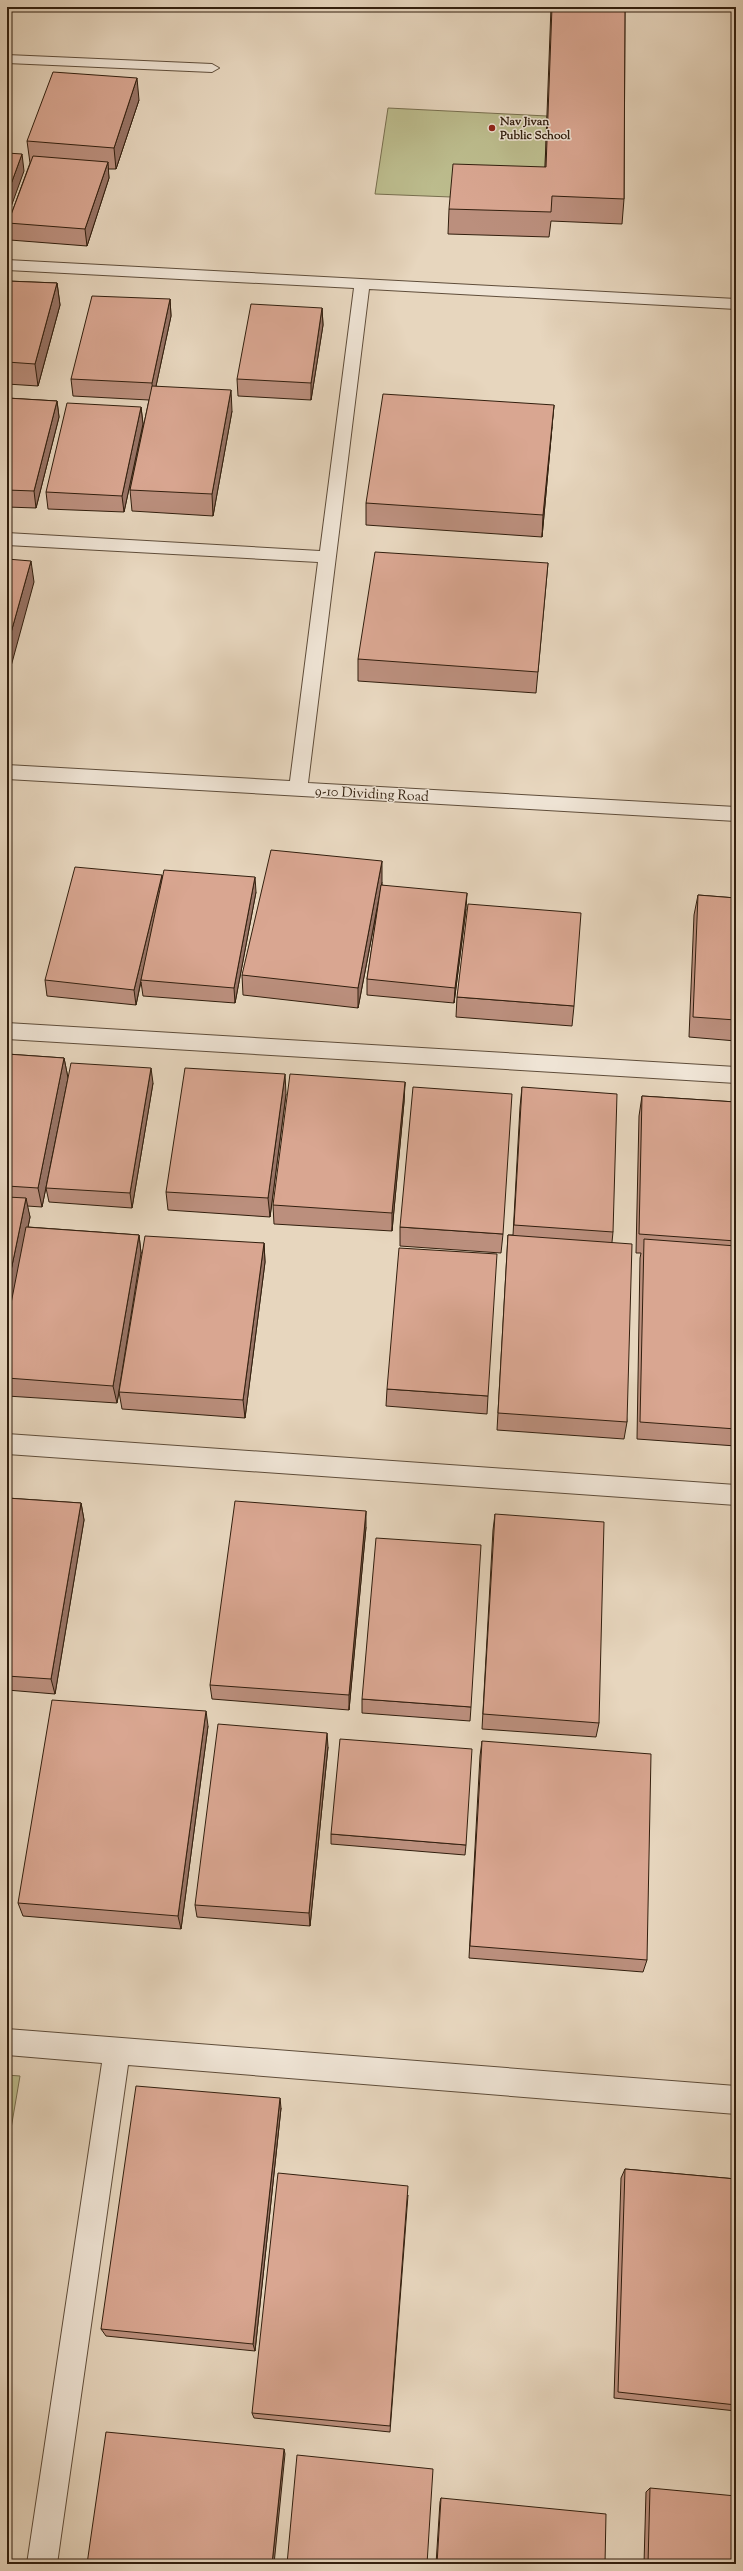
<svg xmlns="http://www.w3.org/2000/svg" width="743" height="2571" font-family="'Sorts Mill Goudy',serif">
<rect width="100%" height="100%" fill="#e7d6be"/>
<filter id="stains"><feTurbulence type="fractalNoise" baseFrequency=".005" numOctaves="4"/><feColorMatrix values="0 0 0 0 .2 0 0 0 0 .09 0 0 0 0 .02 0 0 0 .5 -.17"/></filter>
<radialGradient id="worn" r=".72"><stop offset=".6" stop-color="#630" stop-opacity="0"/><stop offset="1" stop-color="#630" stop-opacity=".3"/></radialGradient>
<g fill="#bcbc8d" stroke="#776e4e">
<polygon points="388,108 547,116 544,192 451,197 375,194"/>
<polygon points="7,2075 20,2076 7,2152"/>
</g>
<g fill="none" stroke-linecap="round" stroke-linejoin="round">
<defs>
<g id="minor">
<polygon points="7,55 212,64 219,68 212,72 7,63"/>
<polygon points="7,260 736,299 736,309 369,289 308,783 736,807 736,821 7,779 7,765 290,781 318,562 7,545 7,533 320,551 354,288 7,270"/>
<polygon points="7,1023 736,1067 736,1083 7,1039"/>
<polygon points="7,1434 736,1485 736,1505 7,1454"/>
<polygon points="7,2029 736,2086 736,2114 128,2065 57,2564 27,2564 102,2063 7,2055"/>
</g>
</defs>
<use href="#minor" stroke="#5f4d3a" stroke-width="2"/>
<use href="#minor" fill="#efe4d5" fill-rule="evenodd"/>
</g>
<g fill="#bb8f7d" stroke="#321f0e">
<polygon points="551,7 625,7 624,199 622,224 551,221 549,237 448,234 449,209 545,167"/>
<polygon points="139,100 116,169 108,169 109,178 87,246 10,240 8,223 30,163 27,141"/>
<polygon points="7,281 57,283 60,305 38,386 7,384"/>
<polygon points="170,299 171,316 156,386 232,411 213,516 132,511 130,490 149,400 73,396 71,379"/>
<polygon points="322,308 323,325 311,400 238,396 237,379"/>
<polygon points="7,398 57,401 59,417 36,508 7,507"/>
<polygon points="141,407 143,424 124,512 48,509 46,492"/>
<polygon points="552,427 542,537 366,525 366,503"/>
<polygon points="548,563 536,693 358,681 358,659"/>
<polygon points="162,879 256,892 235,1003 143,996 141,982 136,1005 47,996 45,980"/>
<polygon points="382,882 382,885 466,909 454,1003 367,995 367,979 381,889 358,1008 243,995 242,975"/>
<polygon points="698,895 736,898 736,1041 689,1037 694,915"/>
<polygon points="457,997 574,1006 572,1026 456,1017"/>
<polygon points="7,1054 64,1058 68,1078 42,1207 27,1206 30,1217 28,1227 139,1235 141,1253 264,1243 265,1262 245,1418 122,1409 119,1392 117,1403 7,1396"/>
<polygon points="405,1082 404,1102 392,1231 274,1224 273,1205"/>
<polygon points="153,1083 132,1208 49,1202 46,1188"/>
<polygon points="522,1087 613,1232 612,1242 627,1422 624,1439 497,1430 507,1253 508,1235 513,1235 520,1107"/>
<polygon points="286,1094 270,1217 168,1210 166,1192"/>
<polygon points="642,1096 736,1102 736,1446 637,1439 640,1258 641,1253 636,1253 639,1116"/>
<polygon points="400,1227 503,1234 501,1253 400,1246"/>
<polygon points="387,1389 488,1396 487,1414 386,1406"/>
<polygon points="7,1498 81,1503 84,1520 55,1694 7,1690"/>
<polygon points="495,1514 599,1723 596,1737 482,1729 493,1530"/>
<polygon points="366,1527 349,1710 212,1699 210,1685"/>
<polygon points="362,1699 471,1707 470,1721 362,1713"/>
<polygon points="208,1726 181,1929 23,1916 18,1903"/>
<polygon points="482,1741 647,1960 643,1972 469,1958 480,1756"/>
<polygon points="328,1747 310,1926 197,1917 195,1905"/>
<polygon points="331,1834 466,1845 465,1855 331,1844"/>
<polygon points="281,2108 255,2351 106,2336 101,2329"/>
<polygon points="625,2169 736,2179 736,2411 614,2398 621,2178"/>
<polygon points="408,2195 390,2432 254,2418 252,2413"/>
<polygon points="650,2488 736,2564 644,2564 646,2492"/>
<polygon points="441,2498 605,2564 436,2564 440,2502"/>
</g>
<g fill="#987466" stroke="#321f0e">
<polygon points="137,78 139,100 116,169 114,148"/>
<polygon points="22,154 24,171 7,218 7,195"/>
<polygon points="108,162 109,178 87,246 85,229"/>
<polygon points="57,283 60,305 38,386 35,364"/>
<polygon points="170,299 171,316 153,400 152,383"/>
<polygon points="322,308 323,325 311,400 311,383"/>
<polygon points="231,390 232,411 213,516 212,494"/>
<polygon points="57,401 59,417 36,508 34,491"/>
<polygon points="554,405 542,537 543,515"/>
<polygon points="141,407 143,424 124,512 122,496"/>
<polygon points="31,561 34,582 7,681 7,647"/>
<polygon points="382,861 382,882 358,1008 358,988"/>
<polygon points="162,875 163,891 141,980 136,1005 134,990"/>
<polygon points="255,877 256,892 235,1003 234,988"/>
<polygon points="467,893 466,909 454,1003 455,988"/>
<polygon points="64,1058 68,1078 42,1207 38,1188"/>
<polygon points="151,1068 153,1083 132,1208 130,1193"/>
<polygon points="285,1074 286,1094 270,1217 268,1198"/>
<polygon points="405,1082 404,1102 392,1231 392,1213"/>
<polygon points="26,1198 30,1217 7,1330 7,1290"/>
<polygon points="139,1235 141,1253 117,1403 113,1386"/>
<polygon points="264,1243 265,1262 245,1418 243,1400"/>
<polygon points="81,1503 84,1520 55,1694 51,1679"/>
<polygon points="366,1511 366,1527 349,1710 349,1695"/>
<polygon points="206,1711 208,1726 181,1929 178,1916"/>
<polygon points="327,1733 328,1747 310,1926 309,1913"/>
<polygon points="280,2098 281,2108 255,2351 253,2344"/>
<polygon points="284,2449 285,2454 274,2564 272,2564"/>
</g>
<g fill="#d9a691" stroke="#321f0e">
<polygon points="552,7 625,7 624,199 552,196 551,212 449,209 453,164 546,167"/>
<polygon points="53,72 137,78 114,148 27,141"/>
<polygon points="7,153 22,154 7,195"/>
<polygon points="33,156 108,162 85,229 8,223"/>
<polygon points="7,281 57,283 35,364 7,362"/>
<polygon points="92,296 170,299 152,383 71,379"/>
<polygon points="251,304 322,308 311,383 237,379"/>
<polygon points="152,386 231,390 212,494 130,490"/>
<polygon points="383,394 554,405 543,515 366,503"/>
<polygon points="7,398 57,401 34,491 7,490"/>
<polygon points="67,403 141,407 122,496 46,492"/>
<polygon points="375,552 548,563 538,672 358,659"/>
<polygon points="7,559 31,561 7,647"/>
<polygon points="271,850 382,861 358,988 242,975"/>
<polygon points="75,867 162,875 134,990 45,980"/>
<polygon points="164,870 255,877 234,988 141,980"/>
<polygon points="381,885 467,893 455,988 367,979"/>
<polygon points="698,895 736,898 736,1020 693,1017"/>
<polygon points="468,904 581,913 574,1006 457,997"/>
<polygon points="7,1054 64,1058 38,1188 7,1186"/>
<polygon points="71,1063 151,1068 130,1193 46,1188"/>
<polygon points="185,1068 285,1074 268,1198 166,1192"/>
<polygon points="290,1074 405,1082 392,1213 273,1205"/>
<polygon points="413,1087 512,1094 503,1234 400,1227"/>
<polygon points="522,1087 617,1094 613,1232 514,1225"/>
<polygon points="642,1096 736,1102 736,1241 639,1234"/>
<polygon points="7,1197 26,1198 7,1290"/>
<polygon points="26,1227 139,1235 113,1386 7,1378 7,1324"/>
<polygon points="508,1235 632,1244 627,1422 498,1413"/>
<polygon points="145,1236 264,1243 243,1400 119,1392"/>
<polygon points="644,1239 736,1246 736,1429 640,1422"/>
<polygon points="399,1248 497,1254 488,1396 387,1389"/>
<polygon points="7,1498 81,1503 51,1679 7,1676"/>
<polygon points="235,1501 366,1511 349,1695 210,1685"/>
<polygon points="495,1514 604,1522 599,1723 483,1714"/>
<polygon points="376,1538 481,1545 471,1707 362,1699"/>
<polygon points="52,1700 206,1711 178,1916 18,1903"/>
<polygon points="218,1724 327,1733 309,1913 195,1905"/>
<polygon points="340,1739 472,1749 466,1845 331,1834"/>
<polygon points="482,1741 651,1754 647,1960 470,1946"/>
<polygon points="136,2086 280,2098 253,2344 101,2329"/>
<polygon points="625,2169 736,2179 736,2405 618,2392"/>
<polygon points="278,2173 408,2186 390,2426 252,2413"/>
<polygon points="106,2432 284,2449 272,2564 87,2564"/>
<polygon points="297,2455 433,2469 427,2564 287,2564"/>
<polygon points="650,2488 736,2496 736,2564 648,2564"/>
<polygon points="441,2498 606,2514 605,2564 437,2564"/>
</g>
<circle fill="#8f2418" stroke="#efe4d5" stroke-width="1.5" cx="492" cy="128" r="4"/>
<g text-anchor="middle" stroke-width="3" stroke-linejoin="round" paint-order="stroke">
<g font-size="12" font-weight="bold" fill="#321f0e" stroke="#efe4d5" text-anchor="start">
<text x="500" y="125">Nav Jivan<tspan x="500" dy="14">Public School</tspan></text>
</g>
<g font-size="14" fill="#321f0e" stroke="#efe4d5">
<text transform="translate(372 793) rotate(3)" y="5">9-10 Dividing Road</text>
</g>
</g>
<rect width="743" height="2571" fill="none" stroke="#e7d6be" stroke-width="24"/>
<rect x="8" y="8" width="727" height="2555" fill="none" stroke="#321f0e" stroke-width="2"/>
<rect x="12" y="12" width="719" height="2547" fill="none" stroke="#321f0e"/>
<rect width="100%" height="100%" filter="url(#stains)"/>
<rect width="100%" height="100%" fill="url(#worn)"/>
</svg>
